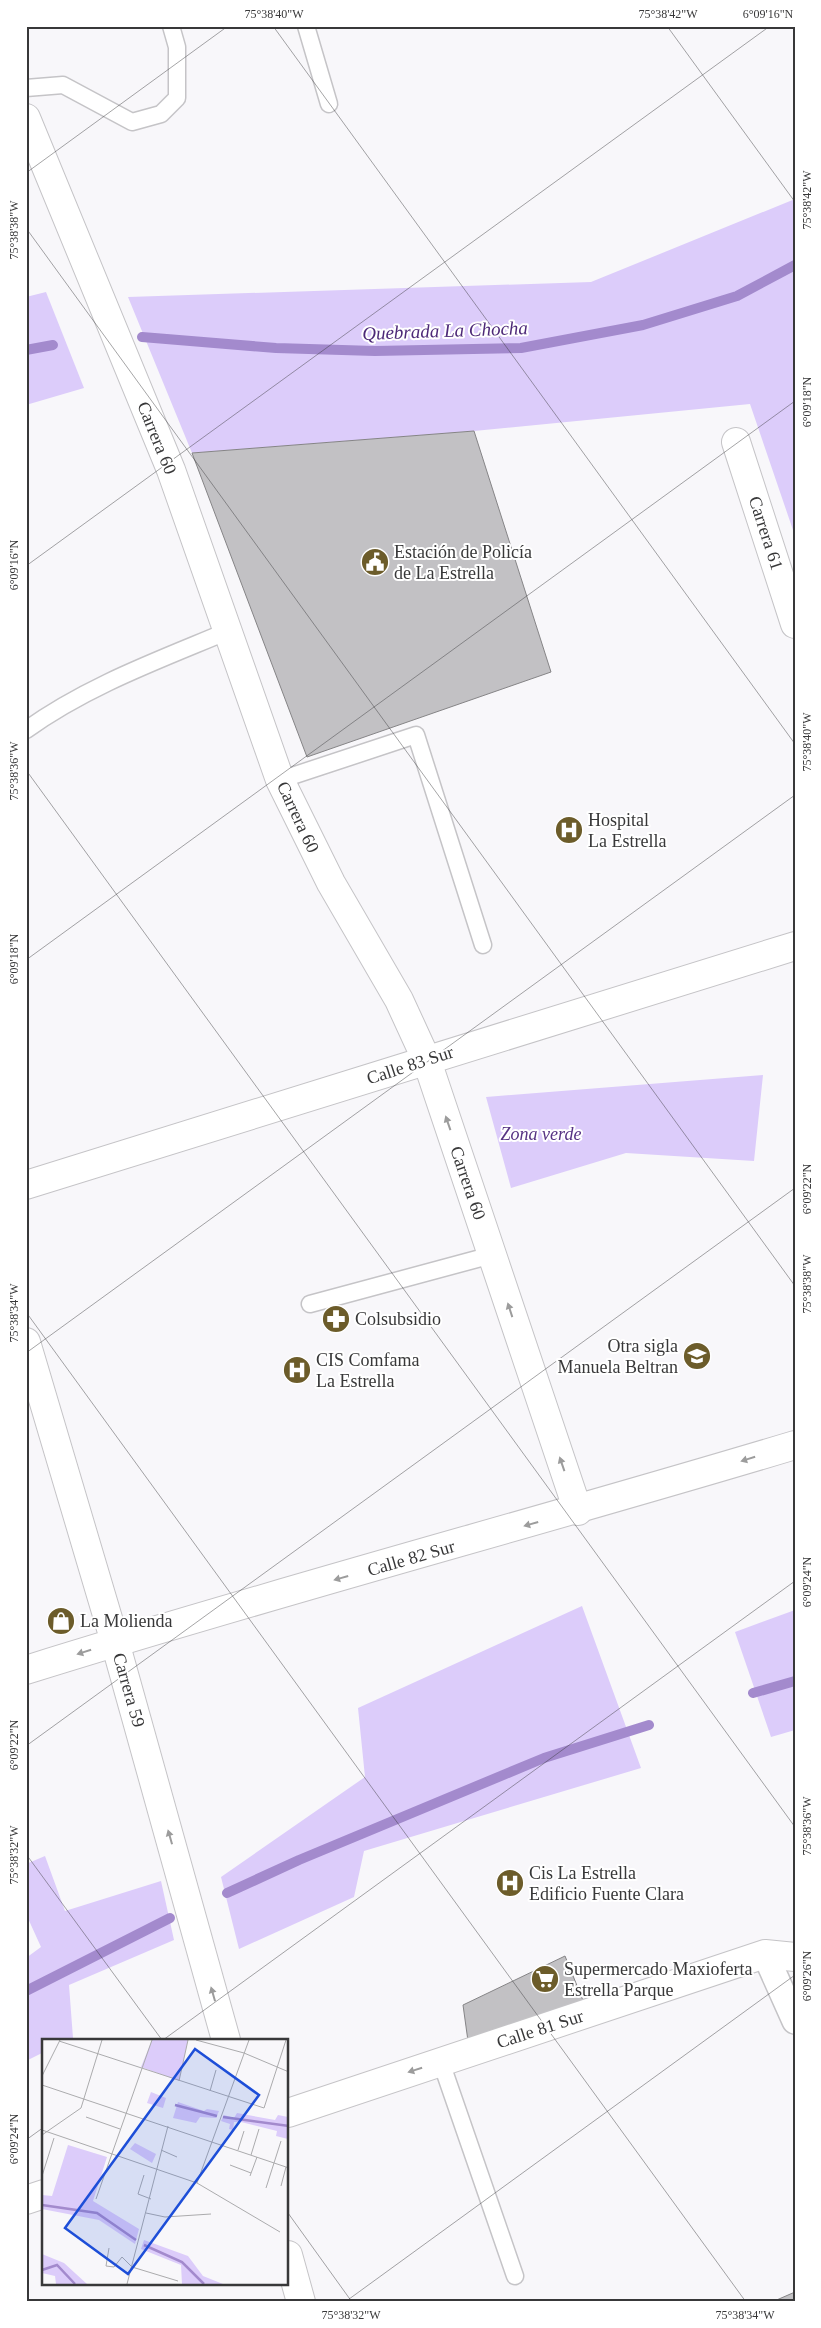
<svg xmlns="http://www.w3.org/2000/svg" width="821" height="2328" font-family="'Times New Roman',serif">
<rect width="100%" height="100%" fill="#f8f7fa"/>
<g fill="#dcccfa">
<polygon points="795,199 795,536 750,404 474,431 192,453 128,297 591,282"/>
<polygon points="46,292 84,388 26,405 26,297"/>
<polygon points="763,1075 754,1161 626,1153 511,1188 486,1097"/>
<polygon points="582,1606 641,1768 364,1851 354,1897 239,1949 221,1877 365,1777 358,1708"/>
<polygon points="795,1610 795,1730 771,1737 735,1632"/>
<polygon points="45,1856 65,1911 161,1881 174,1940 69,1985 73,2038 68,2040 44,2040 44,2052 26,2061 26,1958 41,1947 26,1914 26,1864"/>
</g>
<g fill="none" stroke-linecap="round" stroke-linejoin="round">
<g stroke="#a38acd" stroke-width="10">
<polyline points="142,337 276,348 375,351 521,348 643,325 737,296 795,265"/>
<polyline points="26,350 53,345"/>
<polyline points="753,1693 795,1681"/>
<polyline points="227,1893 299,1860 544,1758 649,1725"/>
<polyline points="26,1991 170,1918"/>
</g>
</g>
<g fill="#c2c1c4" stroke="#858486">
<polygon points="474,431 551,672 307,757 192,453"/>
<polygon points="565,1956 584,2003 468,2041 463,2005"/>
<polygon points="795,2292 795,2302 772,2302"/>
</g>
<g fill="none" stroke-linecap="round" stroke-linejoin="round">
<defs>
<g id="service">
<polyline points="306,26 329,104"/>
<polyline points="26,88 63,85 132,122 161,114 177,98 177,47 171,26"/>
<path d="M26,730c61,-44 133,-70 202,-99"/>
<polyline points="280,780 416,735 483,945"/>
<polyline points="310,1304 492,1255"/>
<polyline points="441,2062 515,2276"/>
</g>
<polyline id="pedestrian" points="765,1954 795,2021"/>
<g id="minor">
<polyline points="26,118 171,470 280,780 331,883 399,1000 427,1061 578,1511"/>
<polyline points="736,442 795,624"/>
<polyline points="26,1185 795,946"/>
<polyline points="26,1342 115,1642"/>
<polyline points="288,2113 765,1954 795,1957"/>
<polyline points="26,2200 44,2194"/>
</g>
<g id="tertiary">
<polyline points="115,1642 226,2040"/>
<path d="M26,1670c255,-80 513,-148 769,-225"/>
<polyline points="288,2255 301,2302"/>
</g>
</defs>
<use href="#service" stroke="#c5c4c7" stroke-width="19"/>
<use href="#pedestrian" stroke="#c5c4c7" stroke-width="28"/>
<use href="#minor" stroke="#c5c4c7" stroke-width="30"/>
<use href="#tertiary" stroke="#c5c4c7" stroke-width="30"/>
<use href="#service" stroke="#fff" stroke-width="16"/>
<use href="#pedestrian" stroke="#fff" stroke-width="25"/>
<use href="#minor" stroke="#fff" stroke-width="28"/>
<use href="#tertiary" stroke="#fff" stroke-width="28"/>
</g>
<defs><path id="oneway-solid" d="M-6-.8H1V-3.2L6.5 0L1 3.2V.8H-6Z" transform="scale(1.25)"/></defs>
<g fill="#9c9c9c">
<use href="#oneway-solid" transform="translate(448 1123) rotate(-109)"/>
<use href="#oneway-solid" transform="translate(510 1310) rotate(-108)"/>
<use href="#oneway-solid" transform="translate(748 1459) rotate(163)"/>
<use href="#oneway-solid" transform="translate(562 1464) rotate(-109)"/>
<use href="#oneway-solid" transform="translate(531 1524) rotate(164)"/>
<use href="#oneway-solid" transform="translate(341 1578) rotate(164)"/>
<use href="#oneway-solid" transform="translate(84 1652) rotate(162)"/>
<use href="#oneway-solid" transform="translate(170 1837) rotate(-106)"/>
<use href="#oneway-solid" transform="translate(213 1994) rotate(-106)"/>
<use href="#oneway-solid" transform="translate(415 2070) rotate(162)"/>
</g>
<path fill="none" stroke="#383839" stroke-width="1" stroke-opacity="0.45" d="M273,26l522,718M667,26l128,176M26,173l202,-147M26,228l769,1058M26,566l744,-540M26,770l769,1057M26,960l769,-559M26,1312l720,990M26,1353l769,-558M26,1746l769,-558M26,1854l136,186M163,2040l632,-459M26,2140l18,-13M288,2213l64,89M345,2302l450,-327"/>
<defs>
<symbol id="civic-disc" viewBox="-11 -11 22 22"><circle r="9.5" fill="#6c5c2a" stroke="#fff"/><path d="M-.6-6.5H3V-4.5H.6V-3L4-1V1h2V6H-6V1h2V-1L-.6-3ZM-1.2 2.5V6h2.4V2.5Z" fill="#fff"/></symbol>
<symbol id="hospital-disc" viewBox="-11 -11 22 22"><circle r="9.5" fill="#6c5c2a" stroke="#fff"/><path d="M-5-5h3v3.5h4V-5h3V5h-3V1.5h-4V5h-3Z" fill="#fff"/></symbol>
<symbol id="pharmacy-disc" viewBox="-11 -11 22 22"><circle r="9.5" fill="#6c5c2a" stroke="#fff"/><path d="M-2-6h4v4h4v4h-4v4h-4v-4h-4v-4h4Z" fill="#fff"/></symbol>
<symbol id="school-disc" viewBox="-11 -11 22 22"><circle r="9.5" fill="#6c5c2a" stroke="#fff"/><path d="M0-5L7-2L0 1L-7-2ZM-4 1L0 2.5L4 1V4Q0 6-4 4Z" fill="#fff"/></symbol>
<symbol id="shop-disc" viewBox="-11 -11 22 22"><circle r="9.5" fill="#6c5c2a" stroke="#fff"/><path d="M-5-2.5h2.3a2.7 3.5 0 0 1 5.4 0H5L5.5 6h-11ZM-1.5-2.5h3a1.5 2.3 0 0 0-3 0Z" fill="#fff"/></symbol>
<symbol id="supermarket-disc" viewBox="-11 -11 22 22"><circle r="9.5" fill="#6c5c2a" stroke="#fff"/><path d="M-6-5.5h2.5l.6 2H6L4.5 2H-2.5L-4.4-4H-6ZM-1.5 3.2a1.3 1.3 0 1 0 .1 0ZM3 3.2a1.3 1.3 0 1 0 .1 0Z" fill="#fff"/></symbol>
</defs>
<g fill-rule="evenodd">
<use href="#civic-disc" x="359" y="546" width="32" height="32"/>
<use href="#hospital-disc" x="553" y="814" width="32" height="32"/>
<use href="#pharmacy-disc" x="320" y="1303" width="32" height="32"/>
<use href="#school-disc" x="681" y="1340" width="32" height="32"/>
<use href="#hospital-disc" x="281" y="1354" width="32" height="32"/>
<use href="#shop-disc" x="45" y="1605" width="32" height="32"/>
<use href="#hospital-disc" x="494" y="1867" width="32" height="32"/>
<use href="#supermarket-disc" x="529" y="1963" width="32" height="32"/>
</g>
<g text-anchor="middle" stroke-width="4" stroke-linejoin="round" paint-order="stroke">
<g font-size="18" fill="#383839" stroke="#fff">
<text transform="translate(157 438) rotate(68)" y="6">Carrera 60</text>
<text transform="translate(766 533) rotate(72)" y="6">Carrera 61</text>
<text transform="translate(298 817) rotate(65)" y="6">Carrera 60</text>
<text transform="translate(410 1065) rotate(-18)" y="6">Calle 83 Sur</text>
<text transform="translate(468 1183) rotate(71)" y="6">Carrera 60</text>
<text transform="translate(411 1558) rotate(-16)" y="6">Calle 82 Sur</text>
<text transform="translate(129 1690) rotate(74)" y="6">Carrera 59</text>
<text transform="translate(540 2029) rotate(-18)" y="6">Calle 81 Sur</text>
</g>
<g font-size="18" fill="#383839" stroke="#fff" text-anchor="start">
<text x="394" y="558">Estación de Policía<tspan x="394" dy="21">de La Estrella</tspan></text>
<text x="588" y="826">Hospital<tspan x="588" dy="21">La Estrella</tspan></text>
<text x="355" y="1325">Colsubsidio</text>
<text x="678" y="1352" text-anchor="end">Otra sigla<tspan x="678" dy="21">Manuela Beltran</tspan></text>
<text x="316" y="1366">CIS Comfama<tspan x="316" dy="21">La Estrella</tspan></text>
<text x="80" y="1627">La Molienda</text>
<text x="529" y="1879">Cis La Estrella<tspan x="529" dy="21">Edificio Fuente Clara</tspan></text>
<text x="564" y="1975">Supermercado Maxioferta<tspan x="564" dy="21">Estrella Parque</tspan></text>
</g>
<g font-size="18" font-style="italic" fill="#573484" stroke="#fff">
<text x="541" y="1140">Zona verde</text>
</g>
<g font-size="19" font-style="italic" fill="#4d2978" stroke="#fff">
<text transform="translate(445 330) rotate(-2)" y="7">Quebrada La Chocha</text>
</g>
</g>
<g transform="translate(42 2039)">
<rect width="246" height="246" fill="#f8f7fa"/>
<path d="M110,1h36l-9,41 -38,-14zM109,53l15,6 -3,10 -16,-5zM136,63l26,9 3,-2 12,2 -3,7 -16,-1 -4,6 -23,-5zM195,74l38,7 3,-5 10,2v22l-12,-3 1,-5 -36,-9h-7l-1,8 -4,-1 1,-5 -9,-3 3,-6 10,3zM93,104l21,11 -4,9 -22,-14zM26,106l39,12 -14,44 46,28 -4,15 -36,-24 -57,-11v-14l10,1zM102,201l44,16 15,20 20,8h-41l-1,-19 -40,-16zM0,215l22,9 23,21h-31l-1,-8 -13,-3z" fill="#dcccfa"/>
<path fill="none" stroke="#a38acd" stroke-width="2.5" d="M133,66l42,11M181,78l66,9M0,166l55,8 39,27M102,206l38,17 22,22M0,231l15,-5 18,19"/>
<path fill="none" stroke="#ababad" stroke-width="1" d="M154,1l48,13 45,19M17,2l205,67 22,-68M0,37l18,-36M137,42l9,-41M0,46l247,83M168,52l6,-21M44,78l34,12M0,91l155,53 83,49M0,96l39,-27 21,-68M119,111l16,7M196,111l6,-19M209,116l8,-26M188,126l21,8M102,136l-6,19 13,5M0,137l12,-38M208,137l7,-19M155,144l52,-143M239,147l5,-19M224,149l15,-47M54,160l56,-159M104,174l19,4 46,-3M67,209l-3,18 8,1 8,-10 10,10 46,14M85,245l41,-158"/>
<path fill="#1d4ed8" fill-opacity="0.15" stroke="#1d4ed8" stroke-width="2.5" d="M153,10l64,46 -131,179 -63,-46z"/>
<rect width="246" height="246" fill="none" stroke="#383839" stroke-width="2.5"/>
</g>
<rect width="821" height="2328" fill="none" stroke="#ffffff" stroke-width="55"/>
<rect x="28" y="28" width="766" height="2272" fill="none" stroke="#383839" stroke-width="2"/>
<g font-size="12" text-anchor="middle" fill="#383839">
<text x="274" y="18">75°38'40"W</text>
<text x="668" y="18">75°38'42"W</text>
<text x="768" y="18">6°09'16"N</text>
<text transform="translate(807 200) rotate(-90)" y="4">75°38'42"W</text>
<text transform="translate(14 230) rotate(-90)" y="4">75°38'38"W</text>
<text transform="translate(807 402) rotate(-90)" y="4">6°09'18"N</text>
<text transform="translate(14 565) rotate(-90)" y="4">6°09'16"N</text>
<text transform="translate(807 742) rotate(-90)" y="4">75°38'40"W</text>
<text transform="translate(14 771) rotate(-90)" y="4">75°38'36"W</text>
<text transform="translate(14 959) rotate(-90)" y="4">6°09'18"N</text>
<text transform="translate(807 1189) rotate(-90)" y="4">6°09'22"N</text>
<text transform="translate(807 1284) rotate(-90)" y="4">75°38'38"W</text>
<text transform="translate(14 1313) rotate(-90)" y="4">75°38'34"W</text>
<text transform="translate(807 1582) rotate(-90)" y="4">6°09'24"N</text>
<text transform="translate(14 1745) rotate(-90)" y="4">6°09'22"N</text>
<text transform="translate(807 1826) rotate(-90)" y="4">75°38'36"W</text>
<text transform="translate(14 1855) rotate(-90)" y="4">75°38'32"W</text>
<text transform="translate(807 1976) rotate(-90)" y="4">6°09'26"N</text>
<text transform="translate(14 2139) rotate(-90)" y="4">6°09'24"N</text>
<text x="351" y="2319">75°38'32"W</text>
<text x="745" y="2319">75°38'34"W</text>
</g>
</svg>
